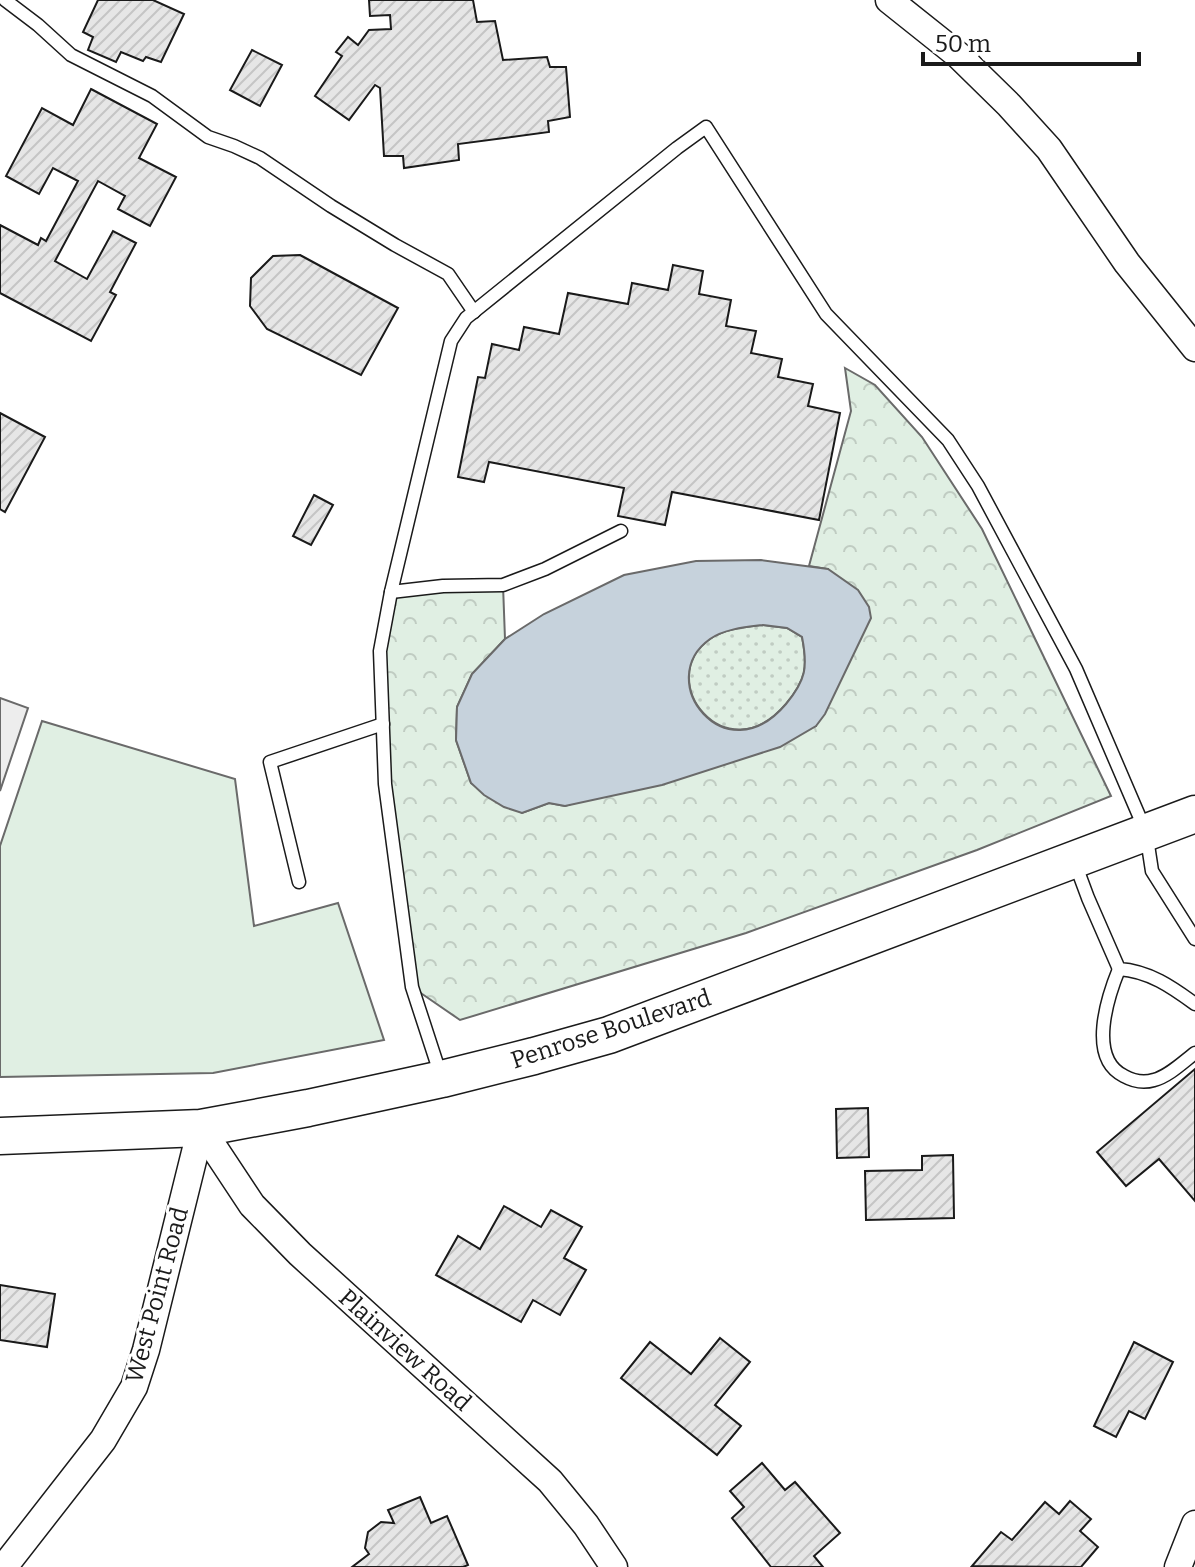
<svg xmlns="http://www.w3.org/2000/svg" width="1195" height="1567" font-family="Bitter,serif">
<defs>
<pattern id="grass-dots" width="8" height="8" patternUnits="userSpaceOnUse" patternTransform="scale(2)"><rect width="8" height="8" fill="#e0efe3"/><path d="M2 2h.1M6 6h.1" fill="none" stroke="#c0ccc2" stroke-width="1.8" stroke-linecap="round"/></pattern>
<pattern id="forest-crowns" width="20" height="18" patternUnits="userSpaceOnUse" patternTransform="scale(2)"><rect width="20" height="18" fill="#e0efe3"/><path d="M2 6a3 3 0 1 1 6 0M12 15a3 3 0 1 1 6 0" fill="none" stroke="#c0ccc2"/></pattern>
<pattern id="building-hatch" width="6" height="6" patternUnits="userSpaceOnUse" patternTransform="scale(2)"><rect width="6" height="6" fill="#e6e6e6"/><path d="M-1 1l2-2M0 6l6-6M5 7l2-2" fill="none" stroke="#c5c5c5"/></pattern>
</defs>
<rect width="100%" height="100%" fill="#fff"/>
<path fill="url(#grass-dots)" stroke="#6a6a6a" stroke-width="2" d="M763,625l24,3 15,9c6,30 4,43 -16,67 -60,71 -134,-24 -76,-65 14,-10 36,-12 53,-14z"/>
<polygon fill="url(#forest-crowns)" stroke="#6a6a6a" stroke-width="2" points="845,368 875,385 922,437 982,529 1111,796 977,850 746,933 460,1020 412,987 385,784 380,651 391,592 503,585 505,639 472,674 457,707 456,740 471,783 522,813 549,803 565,806 816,726 828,569 809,566 851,411"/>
<polygon fill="#e0efe3" stroke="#6a6a6a" stroke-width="2" points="42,721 235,779 254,926 338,903 384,1040 213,1073 0,1077 0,846"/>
<polygon fill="#ededed" stroke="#6a6a6a" stroke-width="2" points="0,698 28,708 0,791"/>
<path fill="#c6d2dc" stroke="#6a6a6a" stroke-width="2" fill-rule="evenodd" d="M761,560l67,9 30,21 11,17 2,11 -46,96 -9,12 -36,21 -118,38 -97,21 -16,-3 -27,10 -18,-6 -20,-12 -13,-12 -15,-43 1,-33 15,-33 33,-35 39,-25 80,-39 72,-14zM763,625l24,3 15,9c6,30 4,43 -16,67 -61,72 -134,-24 -76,-65 14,-10 36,-12 53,-14z"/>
<g fill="url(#building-hatch)" stroke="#1a1a1a" stroke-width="2">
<polygon points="98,0 153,0 184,14 161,62 146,57 143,61 121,52 116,62 88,50 93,37 83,32"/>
<polygon points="369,0 473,0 477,22 495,21 503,60 547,57 550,67 566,67 570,117 548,121 549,132 458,144 459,160 404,168 403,156 384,156 380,88 375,85 349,120 315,96 342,56 336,52 348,37 358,45 369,30 391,29 390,15 370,16"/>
<polygon points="252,50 282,65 260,106 230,90"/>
<polygon points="91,89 157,124 139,158 176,177 150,226 118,209 125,196 98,181 55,261 87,279 113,231 136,243 110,292 116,295 91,341 0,293 0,225 38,245 41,238 46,241 78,181 53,168 39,194 6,176 42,108 73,125"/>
<polygon points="300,255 398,308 361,375 267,329 250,306 251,278 273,256"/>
<polygon points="673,265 703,271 699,294 731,300 726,326 756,331 751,353 782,359 778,377 813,384 808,406 840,413 819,520 672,492 665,525 618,516 624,488 489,462 484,482 458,477 478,377 485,378 492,344 519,350 524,327 559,334 568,293 628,304 632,283 668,290"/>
<polygon points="0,413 45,437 5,512 0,509"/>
<polygon points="314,495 333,505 311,545 293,536"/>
<polygon points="1195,1069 1195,1201 1159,1159 1126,1186 1097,1152"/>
<polygon points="868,1108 869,1157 837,1158 836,1109"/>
<polygon points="953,1155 954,1218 866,1220 865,1171 922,1170 922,1156"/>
<polygon points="504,1206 541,1227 551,1210 582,1227 564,1258 586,1270 560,1315 533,1300 521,1322 436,1275 458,1236 480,1249"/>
<polygon points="0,1285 55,1294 47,1347 0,1340"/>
<polygon points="720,1338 750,1362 715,1405 741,1426 717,1455 621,1378 650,1342 691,1374"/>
<polygon points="1134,1342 1173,1362 1145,1419 1129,1411 1116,1437 1094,1426"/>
<polygon points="762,1463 785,1490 795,1482 840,1533 814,1556 823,1567 771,1567 732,1518 744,1507 730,1491"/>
<polygon points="420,1497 431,1523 447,1516 468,1565 463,1567 352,1567 369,1554 365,1548 368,1532 381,1522 394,1523 388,1510"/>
<polygon points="1070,1501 1091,1519 1080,1531 1098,1547 1081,1567 972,1566 1001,1532 1012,1540 1045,1502 1059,1514"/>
</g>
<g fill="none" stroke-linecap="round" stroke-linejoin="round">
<defs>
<g id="lane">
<polyline points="5,0 38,25 71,55 152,96 208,137 234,146 260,158 331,206 395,245 448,274 474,312"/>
<polyline points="391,592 443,586 503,585 545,569 621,531"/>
<path d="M1075,863l13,35 31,71c30,2 53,18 76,35"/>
<polyline points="299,882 270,762 383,724"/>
<path d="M1119,969c-11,27 -32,89 5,107 9,5 20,7 30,4 15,-4 29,-18 41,-27"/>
<polyline points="441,1076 412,987 385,784 380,651 391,592 451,341 466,318 677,148 706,127 826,314 948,440 978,486 1076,669 1146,832 1152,871 1195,939"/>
</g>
<g id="street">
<polyline points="889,0 958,55 1009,105 1049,149 1127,263 1195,348"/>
<polyline points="201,1128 252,1205 300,1254 550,1481 586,1525 614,1567"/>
<polyline points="4,1567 103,1440 134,1387 146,1350 201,1128"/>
<polyline points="1178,1567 1195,1524"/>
</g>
<polyline id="secondary" points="0,1136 201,1128 308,1108 442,1079 534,1056 609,1035 1195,814"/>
</defs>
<use href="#lane" stroke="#1a1a1a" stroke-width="15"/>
<use href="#street" stroke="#1a1a1a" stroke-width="29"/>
<use href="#secondary" stroke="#1a1a1a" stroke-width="39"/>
<use href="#lane" stroke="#fff" stroke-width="12"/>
<use href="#street" stroke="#fff" stroke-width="26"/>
<use href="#secondary" stroke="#fff" stroke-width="36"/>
</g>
<g text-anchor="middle" stroke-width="6" stroke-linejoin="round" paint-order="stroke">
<g font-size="24" fill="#1a1a1a" stroke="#fff">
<text transform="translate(611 1029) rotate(-18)" y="8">Penrose Boulevard</text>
<text transform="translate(157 1295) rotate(-75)" y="8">West Point Road</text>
<text transform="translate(405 1350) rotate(42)" y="8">Plainview Road</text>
</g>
</g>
<path d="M923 52v12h216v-12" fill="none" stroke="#1a1a1a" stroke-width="4"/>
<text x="935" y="52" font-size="24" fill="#1a1a1a" stroke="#ffffff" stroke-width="6" paint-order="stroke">50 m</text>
</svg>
